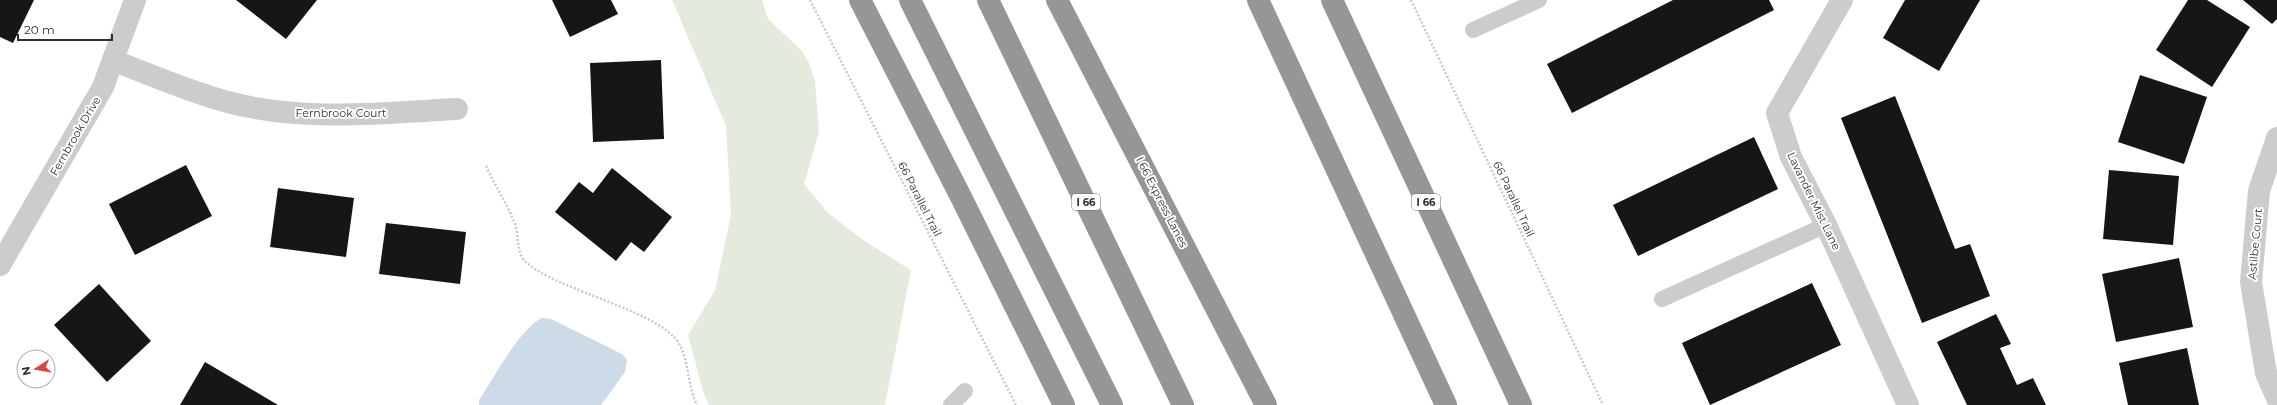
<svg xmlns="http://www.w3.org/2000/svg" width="2277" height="405" font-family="Montserrat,sans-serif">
<rect width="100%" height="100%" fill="#fff"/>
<polygon fill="#e4eade" points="672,0 762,0 768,19 802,51 809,63 815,81 819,132 804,184 828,213 863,240 911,270 885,405 709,405 704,394 688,335 715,290 731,215 726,126"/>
<path fill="#cddbe8" d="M541,318l10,1 71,35 5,6 -2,12 -24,33h-122v-5c17,-25 37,-66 62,-82z"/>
<g fill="#161616">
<polygon points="0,0 34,0 13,43 0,37"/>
<polygon points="236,0 317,0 286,39"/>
<polygon points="552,0 611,0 618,14 570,37"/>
<polygon points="1673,0 1769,0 1774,10 1572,113 1547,64"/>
<polygon points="1905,0 1980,0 1939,71 1883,38"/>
<polygon points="2188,0 2207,0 2250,27 2212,87 2156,50"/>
<polygon points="2243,0 2277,0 2277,19 2272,24"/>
<polygon points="661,60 664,139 593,142 590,63"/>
<polygon points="2140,75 2207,97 2184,164 2118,142"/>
<polygon points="1895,96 1955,249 1970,244 1990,296 1922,323 1841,118"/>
<polygon points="1754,137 1778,189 1638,256 1613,205"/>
<polygon points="186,165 212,216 135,255 109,204"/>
<polygon points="612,168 672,217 644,252 631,242 616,261 555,212 579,182 593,193"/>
<polygon points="2109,170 2179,176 2173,245 2103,239"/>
<polygon points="278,188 354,198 346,257 270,247"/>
<polygon points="386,223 466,232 460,284 379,274"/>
<polygon points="2179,258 2193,327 2116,342 2102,274"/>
<polygon points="1812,283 1841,345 1710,405 1682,343"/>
<polygon points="99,284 151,341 107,382 54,325"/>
<polygon points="1996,314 2011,344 2000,348 2017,385 2033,378 2046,405 1967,405 1937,342"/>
<polygon points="2187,348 2199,405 2128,405 2119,363"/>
<polygon points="205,362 278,405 180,405"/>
</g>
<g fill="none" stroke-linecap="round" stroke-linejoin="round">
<g stroke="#c9c9c9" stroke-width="2.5" stroke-dasharray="2 2" stroke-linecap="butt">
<polyline points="810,0 1016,405"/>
<polyline points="1411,0 1603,405"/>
<path d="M486,166c9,20 21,37 29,58 4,11 1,28 10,37 32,31 139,49 156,86 8,18 7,40 16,58"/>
</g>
<g stroke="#ccc" stroke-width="16">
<polyline points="1473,30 1539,0"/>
<polyline points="1662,299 1826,225"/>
<polyline points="951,405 965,391"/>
</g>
<g stroke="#ccc" stroke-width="22">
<polyline points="1842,0 1777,113 1791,157 1826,225 1908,405"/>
<path d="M114,61c38,14 75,31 114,41 74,20 153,11 229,7"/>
<polyline points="2277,138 2259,191 2251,282 2266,373 2277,398"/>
<polyline points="0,265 103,87 135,0"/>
</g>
<g stroke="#969696" stroke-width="22">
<polyline points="860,0 961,197 1064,405"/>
<polyline points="910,0 1112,405"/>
<polyline points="988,0 1183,405"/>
<polyline points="1057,0 1266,405"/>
<polyline points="1258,0 1446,405"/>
<polyline points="1332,0 1521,405"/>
</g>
</g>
<g text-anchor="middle" stroke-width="4" stroke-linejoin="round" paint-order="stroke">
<g fill="#fff" stroke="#6d6d6d" stroke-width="1">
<rect x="1072" y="194" width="28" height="16" rx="3"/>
<rect x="1412" y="194" width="28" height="16" rx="3"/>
</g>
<g font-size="10" font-weight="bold" fill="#2f2f2f">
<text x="1086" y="206">I 66</text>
<text x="1426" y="206">I 66</text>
</g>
<g font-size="11" fill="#2f2f2f" stroke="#fff">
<text x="341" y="117">Fernbrook Court</text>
<text transform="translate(75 136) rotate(-60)" y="4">Fernbrook Drive</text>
<text transform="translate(920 199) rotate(63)" y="4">66 Parallel Trail</text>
<text transform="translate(1514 199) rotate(65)" y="4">66 Parallel Trail</text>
<text transform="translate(1814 201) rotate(64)" y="4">Lavander Mist Lane</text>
<text transform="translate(1162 202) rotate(63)" y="4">I 66 Express Lanes</text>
<text transform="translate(2255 244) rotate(-85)" y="4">Astilbe Court</text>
</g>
</g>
<g transform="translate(36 369) rotate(258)"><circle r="19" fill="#ffffff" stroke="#acacac"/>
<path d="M0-3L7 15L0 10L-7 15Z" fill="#d24745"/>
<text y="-6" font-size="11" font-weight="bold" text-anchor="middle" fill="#2f2f2f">N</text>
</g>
<path d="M18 34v6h94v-6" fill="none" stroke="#2f2f2f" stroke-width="2"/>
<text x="24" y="34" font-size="12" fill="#2f2f2f" stroke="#ffffff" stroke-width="3" paint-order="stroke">20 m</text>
</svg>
